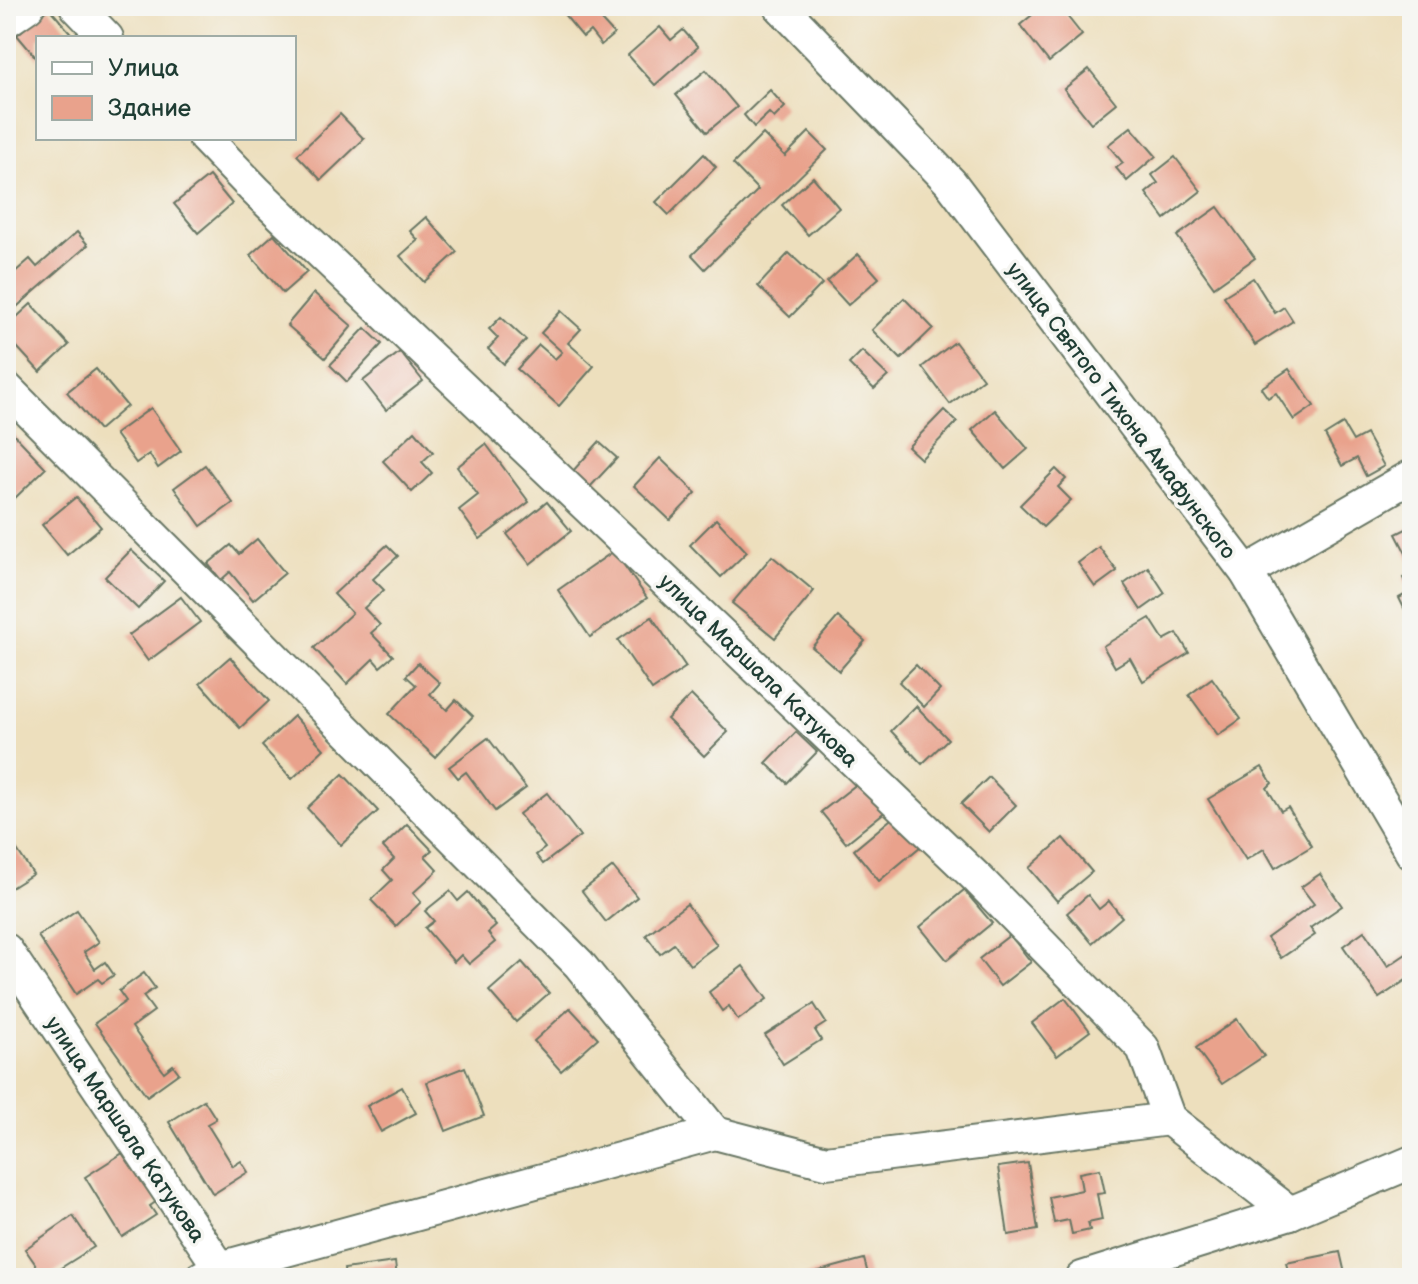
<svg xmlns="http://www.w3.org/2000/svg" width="1418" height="1284" font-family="'Balsamiq Sans',sans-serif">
<rect width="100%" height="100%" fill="#f6f6f2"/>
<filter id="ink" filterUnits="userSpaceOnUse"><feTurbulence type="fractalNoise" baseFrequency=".0125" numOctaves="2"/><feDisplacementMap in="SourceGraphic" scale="16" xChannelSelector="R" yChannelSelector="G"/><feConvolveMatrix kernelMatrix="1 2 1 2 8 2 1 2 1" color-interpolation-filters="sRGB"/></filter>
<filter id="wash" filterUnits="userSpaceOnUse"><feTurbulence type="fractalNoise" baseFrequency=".006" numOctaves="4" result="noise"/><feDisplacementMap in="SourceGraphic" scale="32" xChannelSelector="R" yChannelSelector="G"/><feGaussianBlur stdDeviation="1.8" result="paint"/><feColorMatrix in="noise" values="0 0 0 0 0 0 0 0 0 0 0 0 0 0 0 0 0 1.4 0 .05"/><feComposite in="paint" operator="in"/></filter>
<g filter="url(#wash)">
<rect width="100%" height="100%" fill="#eddfbd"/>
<g id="blocks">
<g fill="#e9a28c">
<polygon points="571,6 620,6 602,21 614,34 601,45 590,31 583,37 563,13"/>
<polygon points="1043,6 1059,6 1082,35 1049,62 1020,25"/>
<polygon points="49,8 75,38 38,38 38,60 17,35"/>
<polygon points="660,27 671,40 683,30 698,47 655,85 628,55"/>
<polygon points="1089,69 1116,103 1091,123 1064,89"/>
<polygon points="706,70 737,107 707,132 676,95"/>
<polygon points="770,90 785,107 774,118 769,113 754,127 744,115"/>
<polygon points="340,114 364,139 321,180 297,155"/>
<polygon points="1131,127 1156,156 1127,181 1116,168 1123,163 1108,145"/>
<polygon points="809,132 827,150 705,269 692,255 758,190 733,164 763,134 785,156"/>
<polygon points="704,154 716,167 669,215 656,202"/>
<polygon points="1175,157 1201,191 1165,219 1146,193 1158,183 1152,175"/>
<polygon points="209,176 232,204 198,233 174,204"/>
<polygon points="813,177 839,208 808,235 782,205"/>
<polygon points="1218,207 1255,258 1214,287 1177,236"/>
<polygon points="426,217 457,252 424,282 400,256 418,240 410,231"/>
<polygon points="77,232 88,245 12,311 6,304 6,280 30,259 37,267"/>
<polygon points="274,234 307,272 283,293 250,255"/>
<polygon points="789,253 822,284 790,317 758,286"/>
<polygon points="858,254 879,278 848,305 827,282"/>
<polygon points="1253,278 1275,313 1284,307 1293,321 1255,345 1224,296"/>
<polygon points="314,293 352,326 325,358 287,325"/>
<polygon points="904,298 933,328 901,359 872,330"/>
<polygon points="31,304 69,345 40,372 6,335 6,327"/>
<polygon points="561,311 581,329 568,343 594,366 559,406 517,369 539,345 555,359 562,352 541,333"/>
<polygon points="501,317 526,340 504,364 488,349 498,338 489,329"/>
<polygon points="365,328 382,344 347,382 330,365"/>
<polygon points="955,342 983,379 950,404 922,367"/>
<polygon points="862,351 888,376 874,389 849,364"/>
<polygon points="400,352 423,381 386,410 363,381"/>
<polygon points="96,369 127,406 99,430 67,392"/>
<polygon points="1289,369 1314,406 1294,420 1276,393 1268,398 1261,388"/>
<polygon points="151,408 181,451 158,468 149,454 136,463 115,434"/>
<polygon points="944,410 957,422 921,459 908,447"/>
<polygon points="995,410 1028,449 1005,469 972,430"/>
<polygon points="1343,424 1353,441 1366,434 1384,466 1366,476 1357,458 1342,466 1325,435"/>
<polygon points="9,429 46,468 15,498 6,489 6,432"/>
<polygon points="415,431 433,452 422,462 432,473 412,492 383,461"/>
<polygon points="599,442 617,458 589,488 572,472"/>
<polygon points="486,444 529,502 480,539 459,510 478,495 457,467"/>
<polygon points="660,458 696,493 670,520 634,486"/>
<polygon points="205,465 233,503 201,526 174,488"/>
<polygon points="1056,469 1066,479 1058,487 1071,500 1043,527 1020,505"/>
<polygon points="76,497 101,527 67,555 42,525"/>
<polygon points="547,502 571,531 530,564 507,534"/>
<polygon points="716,519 747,552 721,577 690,545"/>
<polygon points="1412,526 1412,565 1396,534"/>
<polygon points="257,539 285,573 253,600 230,572 221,580 208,564 231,545 239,554"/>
<polygon points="387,545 398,556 373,579 384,590 364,608 380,625 371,633 393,656 380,667 373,659 347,684 314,648 352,613 334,594"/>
<polygon points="1099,547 1117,571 1095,587 1078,563"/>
<polygon points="131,550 164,581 138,609 105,577"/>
<polygon points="614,551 647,598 590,637 558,590"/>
<polygon points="772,556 814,591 775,638 732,603"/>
<polygon points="1148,567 1165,593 1141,610 1124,584"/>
<polygon points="1412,573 1412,624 1399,598 1410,592 1403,578"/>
<polygon points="181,597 200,622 148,661 129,635"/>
<polygon points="652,617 686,667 652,690 618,640"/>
<polygon points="838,617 865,641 839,671 812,647"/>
<polygon points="1150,618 1164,640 1177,633 1189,653 1143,681 1130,658 1115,667 1103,646"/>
<polygon points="230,657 269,701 240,728 200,683"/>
<polygon points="418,663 440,683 430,694 447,710 456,700 473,716 435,757 389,714 416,685 406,676"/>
<polygon points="916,665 940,690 924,707 899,682"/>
<polygon points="1212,678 1241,719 1218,735 1189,695"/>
<polygon points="691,695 728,732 704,756 667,719"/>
<polygon points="916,706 948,739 922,764 891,731"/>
<polygon points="294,716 324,749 292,779 262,746"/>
<polygon points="796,732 817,752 787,783 766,763"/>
<polygon points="488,738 526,788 495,811 466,772 458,778 449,767"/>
<polygon points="1262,767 1272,783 1267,788 1281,811 1288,807 1312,846 1275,868 1264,849 1246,860 1208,799"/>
<polygon points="343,774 378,811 341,845 307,808"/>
<polygon points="989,777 1016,805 989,832 961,804"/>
<polygon points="862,780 887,810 846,843 821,812"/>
<polygon points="547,793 580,836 543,864 536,855 545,848 519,814"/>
<polygon points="902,810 927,841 879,881 854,850"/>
<polygon points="407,824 432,850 425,856 438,870 413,893 421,902 396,926 371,900 392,880 383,870 394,859 383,847"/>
<polygon points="6,833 33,874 6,891"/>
<polygon points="1063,838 1092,872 1057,901 1029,868"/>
<polygon points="613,867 637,897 606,922 582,891"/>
<polygon points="1320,874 1342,906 1310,928 1315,935 1281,958 1267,938 1314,904 1301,887"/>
<polygon points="964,890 992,923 947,960 920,927"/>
<polygon points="450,891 458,901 468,892 496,926 488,933 495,942 469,964 461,955 454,962 425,928 434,921 425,911"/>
<polygon points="1088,895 1099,909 1109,901 1122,917 1092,943 1067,913"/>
<polygon points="687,904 717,945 690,965 674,944 660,954 646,935"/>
<polygon points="77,910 99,942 84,952 95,969 105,962 114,975 102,983 98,979 76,994 38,936"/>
<polygon points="1364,931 1388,966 1409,952 1412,956 1412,976 1379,998 1343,946"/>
<polygon points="1010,935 1031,962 1000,986 979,959"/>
<polygon points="522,962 549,993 516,1022 489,991"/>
<polygon points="743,966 767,999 738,1020 729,1006 722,1011 709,992"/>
<polygon points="144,973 155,988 143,996 154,1011 132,1027 164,1072 173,1065 179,1073 147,1096 95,1023 126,1001 119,991"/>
<polygon points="1065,998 1090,1031 1057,1056 1032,1023"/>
<polygon points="814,1004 826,1023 815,1030 821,1040 783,1064 765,1035"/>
<polygon points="570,1008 598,1038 561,1071 534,1041"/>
<polygon points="1237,1019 1264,1056 1222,1084 1196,1048"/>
<polygon points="465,1067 484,1116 446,1131 427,1082"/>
<polygon points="402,1087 416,1113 381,1132 367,1106"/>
<polygon points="204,1100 216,1119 207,1124 233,1166 241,1161 248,1172 213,1194 169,1122"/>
<polygon points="126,1151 157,1201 150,1206 156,1215 122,1237 85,1177"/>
<polygon points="1028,1163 1038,1230 1008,1235 998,1167"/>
<polygon points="1100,1169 1105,1193 1097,1194 1102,1220 1088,1223 1090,1230 1072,1234 1069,1220 1054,1223 1049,1197 1082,1190 1079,1173"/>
<polygon points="73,1216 94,1247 45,1278 25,1249"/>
<polygon points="1340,1252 1346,1278 1290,1278 1286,1263"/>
<polygon points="864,1259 869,1278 798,1278 797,1277"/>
<polygon points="395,1262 397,1278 345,1278 344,1269"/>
</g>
</g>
</g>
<g filter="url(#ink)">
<use href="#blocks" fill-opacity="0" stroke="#677664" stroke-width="2"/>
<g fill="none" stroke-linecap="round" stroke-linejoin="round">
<defs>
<g id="minor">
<polyline points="76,6 107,38"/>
<polyline points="780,6 950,182 1246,572 1412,853"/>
<polyline points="6,21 28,6"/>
<polyline points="205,138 256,191 978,879 1143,1048 1169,1119 1290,1213"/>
<polyline points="6,388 579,964 715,1133"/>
<polyline points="1246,572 1412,476"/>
<polyline points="6,950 220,1268"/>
<polyline points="201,1278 220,1268 715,1133 826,1162 1169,1119"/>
<polyline points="1082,1278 1290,1213 1412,1162"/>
</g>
</defs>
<use href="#minor" stroke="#677664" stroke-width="36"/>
<use href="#minor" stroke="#fff" stroke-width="32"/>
</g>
</g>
<g text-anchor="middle" stroke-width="7" stroke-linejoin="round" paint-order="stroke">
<g font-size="22" fill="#1f3d34" stroke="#f6f6f2">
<text transform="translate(1122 410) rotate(53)" y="8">улица Святого Тихона Амафунского</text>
<text transform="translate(759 670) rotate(44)" y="8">улица Маршала Катукова</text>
<text transform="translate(126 1129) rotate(56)" y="8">улица Маршала Катукова</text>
</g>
</g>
<rect width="1418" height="1284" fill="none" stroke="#f6f6f2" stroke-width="32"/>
<rect x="36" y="36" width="260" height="104" fill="#f6f6f2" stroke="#a0aca6" stroke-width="2"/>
<rect x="52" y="62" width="40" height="12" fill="#ffffff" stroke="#a0aca6" stroke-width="2"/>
<text x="108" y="76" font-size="24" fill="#1f3d34">Улица</text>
<rect x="52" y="96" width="40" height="24" fill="#e9a28c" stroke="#a0aca6" stroke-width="2"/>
<text x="108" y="116" font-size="24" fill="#1f3d34">Здание</text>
</svg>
